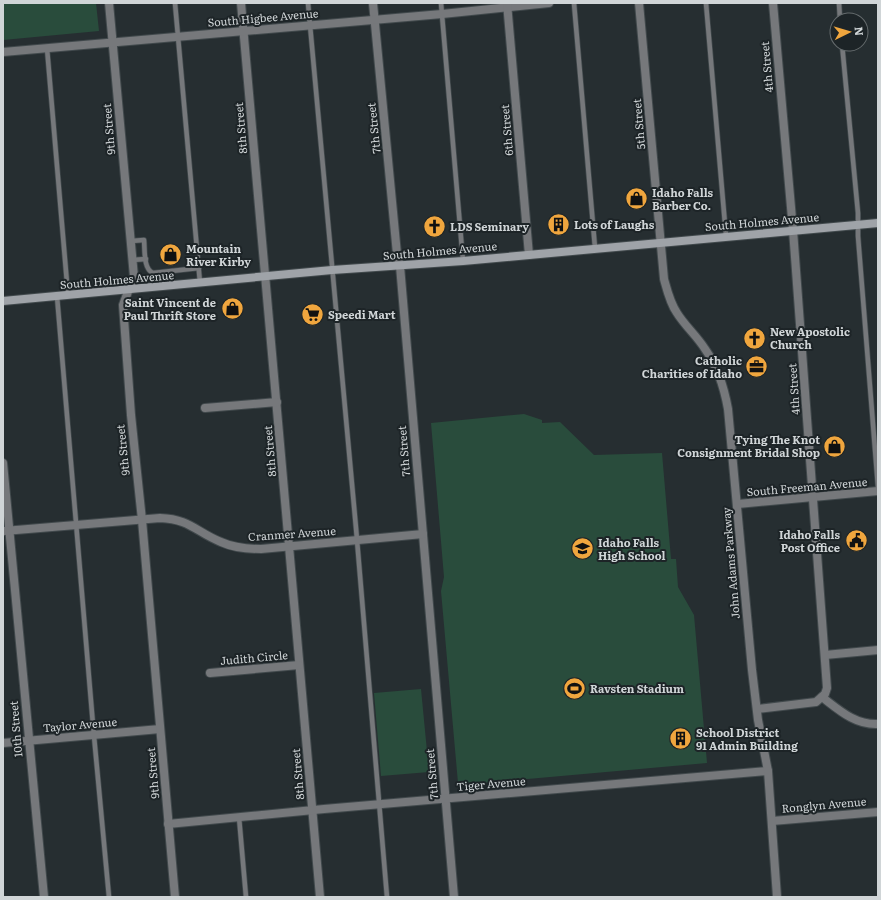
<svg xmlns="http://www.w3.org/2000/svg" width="881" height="900" font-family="Literata,serif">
<rect width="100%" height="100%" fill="#262e31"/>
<g fill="#294c3c">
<polygon points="3,3 96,3 99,31 3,40"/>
<polygon points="524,414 542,420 542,423 560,422 594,455 662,453 671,559 676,559 678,587 694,615 707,763 461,785 458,783 441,591 444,577 431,423"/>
<polygon points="421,689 429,772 381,776 374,693"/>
</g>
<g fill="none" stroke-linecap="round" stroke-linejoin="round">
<defs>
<g id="service">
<polyline points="175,3 200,283"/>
<polyline points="308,3 356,528 387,897"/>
<polyline points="441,3 463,261"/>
<polyline points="574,3 595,248"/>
<polyline points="706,3 726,236"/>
<polyline points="839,3 840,20"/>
<polyline points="842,44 858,213 858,236 878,487"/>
<polyline points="47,48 68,295"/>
<path d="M131,241l13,-1c1,9 -1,29 9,33l46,-5"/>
<polyline points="132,260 146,259"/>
<polyline points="172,271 173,286"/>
<polyline points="57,296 93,725 109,897"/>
<polyline points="239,817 246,897"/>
</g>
<g id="minor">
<polyline points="109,3 134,277 129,289"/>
<polyline points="241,3 320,897"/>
<polyline points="373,3 397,254 400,266 454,897"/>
<polyline points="3,52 442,14 549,3"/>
<polyline points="205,408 277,402"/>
<polyline points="3,463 44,897"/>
<polyline points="738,504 878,491"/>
<path d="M4,531l156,-13c30,1 36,14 61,24 13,6 26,7 40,7l162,-15"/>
<polyline points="825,655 878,650"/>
<polyline points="210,673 299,665"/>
<path d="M822,697c17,13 33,28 56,27"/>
<polyline points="757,709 816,702 825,694 827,688 793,230 773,3"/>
<polyline points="3,743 160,729"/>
<polyline points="772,821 878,812"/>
<polyline points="168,824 324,809 768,771"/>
</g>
<g id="tertiary">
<polyline points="507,3 529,255"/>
<path d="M639,3l25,276c3,11 6,24 13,34 8,13 20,23 28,36 13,18 19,38 23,60l24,261 6,50 10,51 9,126"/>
<polyline points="129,289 123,305 131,415 142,520 175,897"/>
</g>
<polyline id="secondary" points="3,301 332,270 463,261 878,223"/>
</defs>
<use href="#service" stroke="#41494c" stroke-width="6"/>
<use href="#minor" stroke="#41494c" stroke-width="10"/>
<use href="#tertiary" stroke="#41494c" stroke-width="10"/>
<use href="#secondary" stroke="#41494c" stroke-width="10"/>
<use href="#service" stroke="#76787b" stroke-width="4.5"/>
<use href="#minor" stroke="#76787b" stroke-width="8"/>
<use href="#tertiary" stroke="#76787b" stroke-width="8"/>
<use href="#secondary" stroke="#9fa3a8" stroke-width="8"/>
</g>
<defs>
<symbol id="shop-disc" viewBox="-11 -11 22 22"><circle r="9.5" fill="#f0a63e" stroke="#1d2427"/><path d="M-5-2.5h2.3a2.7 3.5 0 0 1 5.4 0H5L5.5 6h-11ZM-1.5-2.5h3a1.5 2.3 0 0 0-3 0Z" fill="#111"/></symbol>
<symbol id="building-disc" viewBox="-11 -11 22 22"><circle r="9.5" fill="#f0a63e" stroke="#1d2427"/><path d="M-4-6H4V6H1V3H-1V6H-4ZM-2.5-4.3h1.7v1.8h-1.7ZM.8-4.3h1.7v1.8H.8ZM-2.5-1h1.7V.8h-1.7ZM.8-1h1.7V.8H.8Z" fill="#111"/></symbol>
<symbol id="church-disc" viewBox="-11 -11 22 22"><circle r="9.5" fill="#f0a63e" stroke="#1d2427"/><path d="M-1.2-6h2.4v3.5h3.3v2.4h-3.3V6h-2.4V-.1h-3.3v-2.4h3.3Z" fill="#111"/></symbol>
<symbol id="supermarket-disc" viewBox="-11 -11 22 22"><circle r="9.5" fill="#f0a63e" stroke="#1d2427"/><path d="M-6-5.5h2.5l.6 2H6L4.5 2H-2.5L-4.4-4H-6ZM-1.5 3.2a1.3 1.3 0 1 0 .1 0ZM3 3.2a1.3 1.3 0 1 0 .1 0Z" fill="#111"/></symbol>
<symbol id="office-disc" viewBox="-11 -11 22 22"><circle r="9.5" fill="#f0a63e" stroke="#1d2427"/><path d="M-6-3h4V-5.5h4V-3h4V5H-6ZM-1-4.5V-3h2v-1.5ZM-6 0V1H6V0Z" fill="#111"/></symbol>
<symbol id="civic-disc" viewBox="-11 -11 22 22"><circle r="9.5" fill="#f0a63e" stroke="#1d2427"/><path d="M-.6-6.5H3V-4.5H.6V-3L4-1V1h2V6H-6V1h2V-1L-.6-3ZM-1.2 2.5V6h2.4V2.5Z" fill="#111"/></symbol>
<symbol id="school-disc" viewBox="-11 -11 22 22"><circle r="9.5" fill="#f0a63e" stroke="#1d2427"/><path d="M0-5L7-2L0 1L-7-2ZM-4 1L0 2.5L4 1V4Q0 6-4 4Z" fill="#111"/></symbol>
<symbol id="stadium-disc" viewBox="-11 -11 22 22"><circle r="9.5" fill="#f0a63e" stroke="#1d2427"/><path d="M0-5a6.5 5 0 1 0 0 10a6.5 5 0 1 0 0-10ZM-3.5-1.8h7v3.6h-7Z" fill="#111"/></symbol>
</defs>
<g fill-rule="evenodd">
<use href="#shop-disc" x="624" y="186" width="25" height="25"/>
<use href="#building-disc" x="546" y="212" width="25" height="25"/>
<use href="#church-disc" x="422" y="214" width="25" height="25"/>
<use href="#shop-disc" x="158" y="242" width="25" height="25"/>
<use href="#shop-disc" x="220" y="296" width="25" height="25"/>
<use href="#supermarket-disc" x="300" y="302" width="25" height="25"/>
<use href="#church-disc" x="742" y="326" width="25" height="25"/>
<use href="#office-disc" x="744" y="354" width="25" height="25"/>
<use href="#shop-disc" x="822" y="434" width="25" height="25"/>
<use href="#civic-disc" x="844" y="528" width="25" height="25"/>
<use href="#school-disc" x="570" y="536" width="25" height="25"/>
<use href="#stadium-disc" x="562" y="676" width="25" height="25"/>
<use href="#building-disc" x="668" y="726" width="25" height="25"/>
</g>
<g text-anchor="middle" stroke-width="4" stroke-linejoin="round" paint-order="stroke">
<g font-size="11" fill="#d0d5d7" stroke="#1d2427">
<text transform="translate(263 18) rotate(-5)" y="4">South Higbee Avenue</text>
<text transform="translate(767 67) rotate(-95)" y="4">4th Street</text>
<text transform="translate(639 124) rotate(-95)" y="4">5th Street</text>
<text transform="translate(241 128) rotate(-95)" y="4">8th Street</text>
<text transform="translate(374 128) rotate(-96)" y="4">7th Street</text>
<text transform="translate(109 129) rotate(-95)" y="4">9th Street</text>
<text transform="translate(507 130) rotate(-95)" y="4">6th Street</text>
<text transform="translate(762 222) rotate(-5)" y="4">South Holmes Avenue</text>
<text transform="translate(440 251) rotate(-5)" y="4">South Holmes Avenue</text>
<text transform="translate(117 280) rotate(-5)" y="4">South Holmes Avenue</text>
<text transform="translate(794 389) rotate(-94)" y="4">4th Street</text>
<text transform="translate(123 450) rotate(-96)" y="4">9th Street</text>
<text transform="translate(270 451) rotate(-95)" y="4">8th Street</text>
<text transform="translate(404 451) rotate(-95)" y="4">7th Street</text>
<text transform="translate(807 487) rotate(-5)" y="4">South Freeman Avenue</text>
<text transform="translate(292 534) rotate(-4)" y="4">Cranmer Avenue</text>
<text transform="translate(731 563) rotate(-95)" y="4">John Adams Parkway</text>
<text transform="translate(254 658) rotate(-5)" y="4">Judith Circle</text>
<text transform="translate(80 725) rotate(-5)" y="4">Taylor Avenue</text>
<text transform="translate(16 729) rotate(-95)" y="4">10th Street</text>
<text transform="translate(153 773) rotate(-95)" y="4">9th Street</text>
<text transform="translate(298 774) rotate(-95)" y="4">8th Street</text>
<text transform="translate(432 774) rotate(-95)" y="4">7th Street</text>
<text transform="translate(491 784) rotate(-5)" y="4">Tiger Avenue</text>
<text transform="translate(824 805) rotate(-5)" y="4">Ronglyn Avenue</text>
</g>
<g font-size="11" font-weight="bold" fill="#d0d5d7" stroke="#1d2427" text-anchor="start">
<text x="652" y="197">Idaho Falls<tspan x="652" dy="13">Barber Co.</tspan></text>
<text x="574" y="229">Lots of Laughs</text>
<text x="450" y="231">LDS Seminary</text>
<text x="186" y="253">Mountain<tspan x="186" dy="13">River Kirby</tspan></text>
<text x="216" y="307" text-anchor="end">Saint Vincent de<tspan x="216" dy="13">Paul Thrift Store</tspan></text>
<text x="328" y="319">Speedi Mart</text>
<text x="770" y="336">New Apostolic<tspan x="770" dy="13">Church</tspan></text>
<text x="742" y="365" text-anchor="end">Catholic<tspan x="742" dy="13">Charities of Idaho</tspan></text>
<text x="820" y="444" text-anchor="end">Tying The Knot<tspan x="820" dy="13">Consignment Bridal Shop</tspan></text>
<text x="840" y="539" text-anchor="end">Idaho Falls<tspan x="840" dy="13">Post Office</tspan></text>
<text x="598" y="547">Idaho Falls<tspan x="598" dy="13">High School</tspan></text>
<text x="590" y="693">Ravsten Stadium</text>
<text x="696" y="737">School District<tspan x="696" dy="13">91 Admin Building</tspan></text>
</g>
</g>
<rect width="881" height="900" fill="none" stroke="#d0d5d7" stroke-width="8"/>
<g transform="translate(849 32) rotate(85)"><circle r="19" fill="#1d2427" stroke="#656b6d"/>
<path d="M0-3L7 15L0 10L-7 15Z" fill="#f0a63e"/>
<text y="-6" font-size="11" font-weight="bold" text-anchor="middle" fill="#d0d5d7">N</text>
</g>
</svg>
